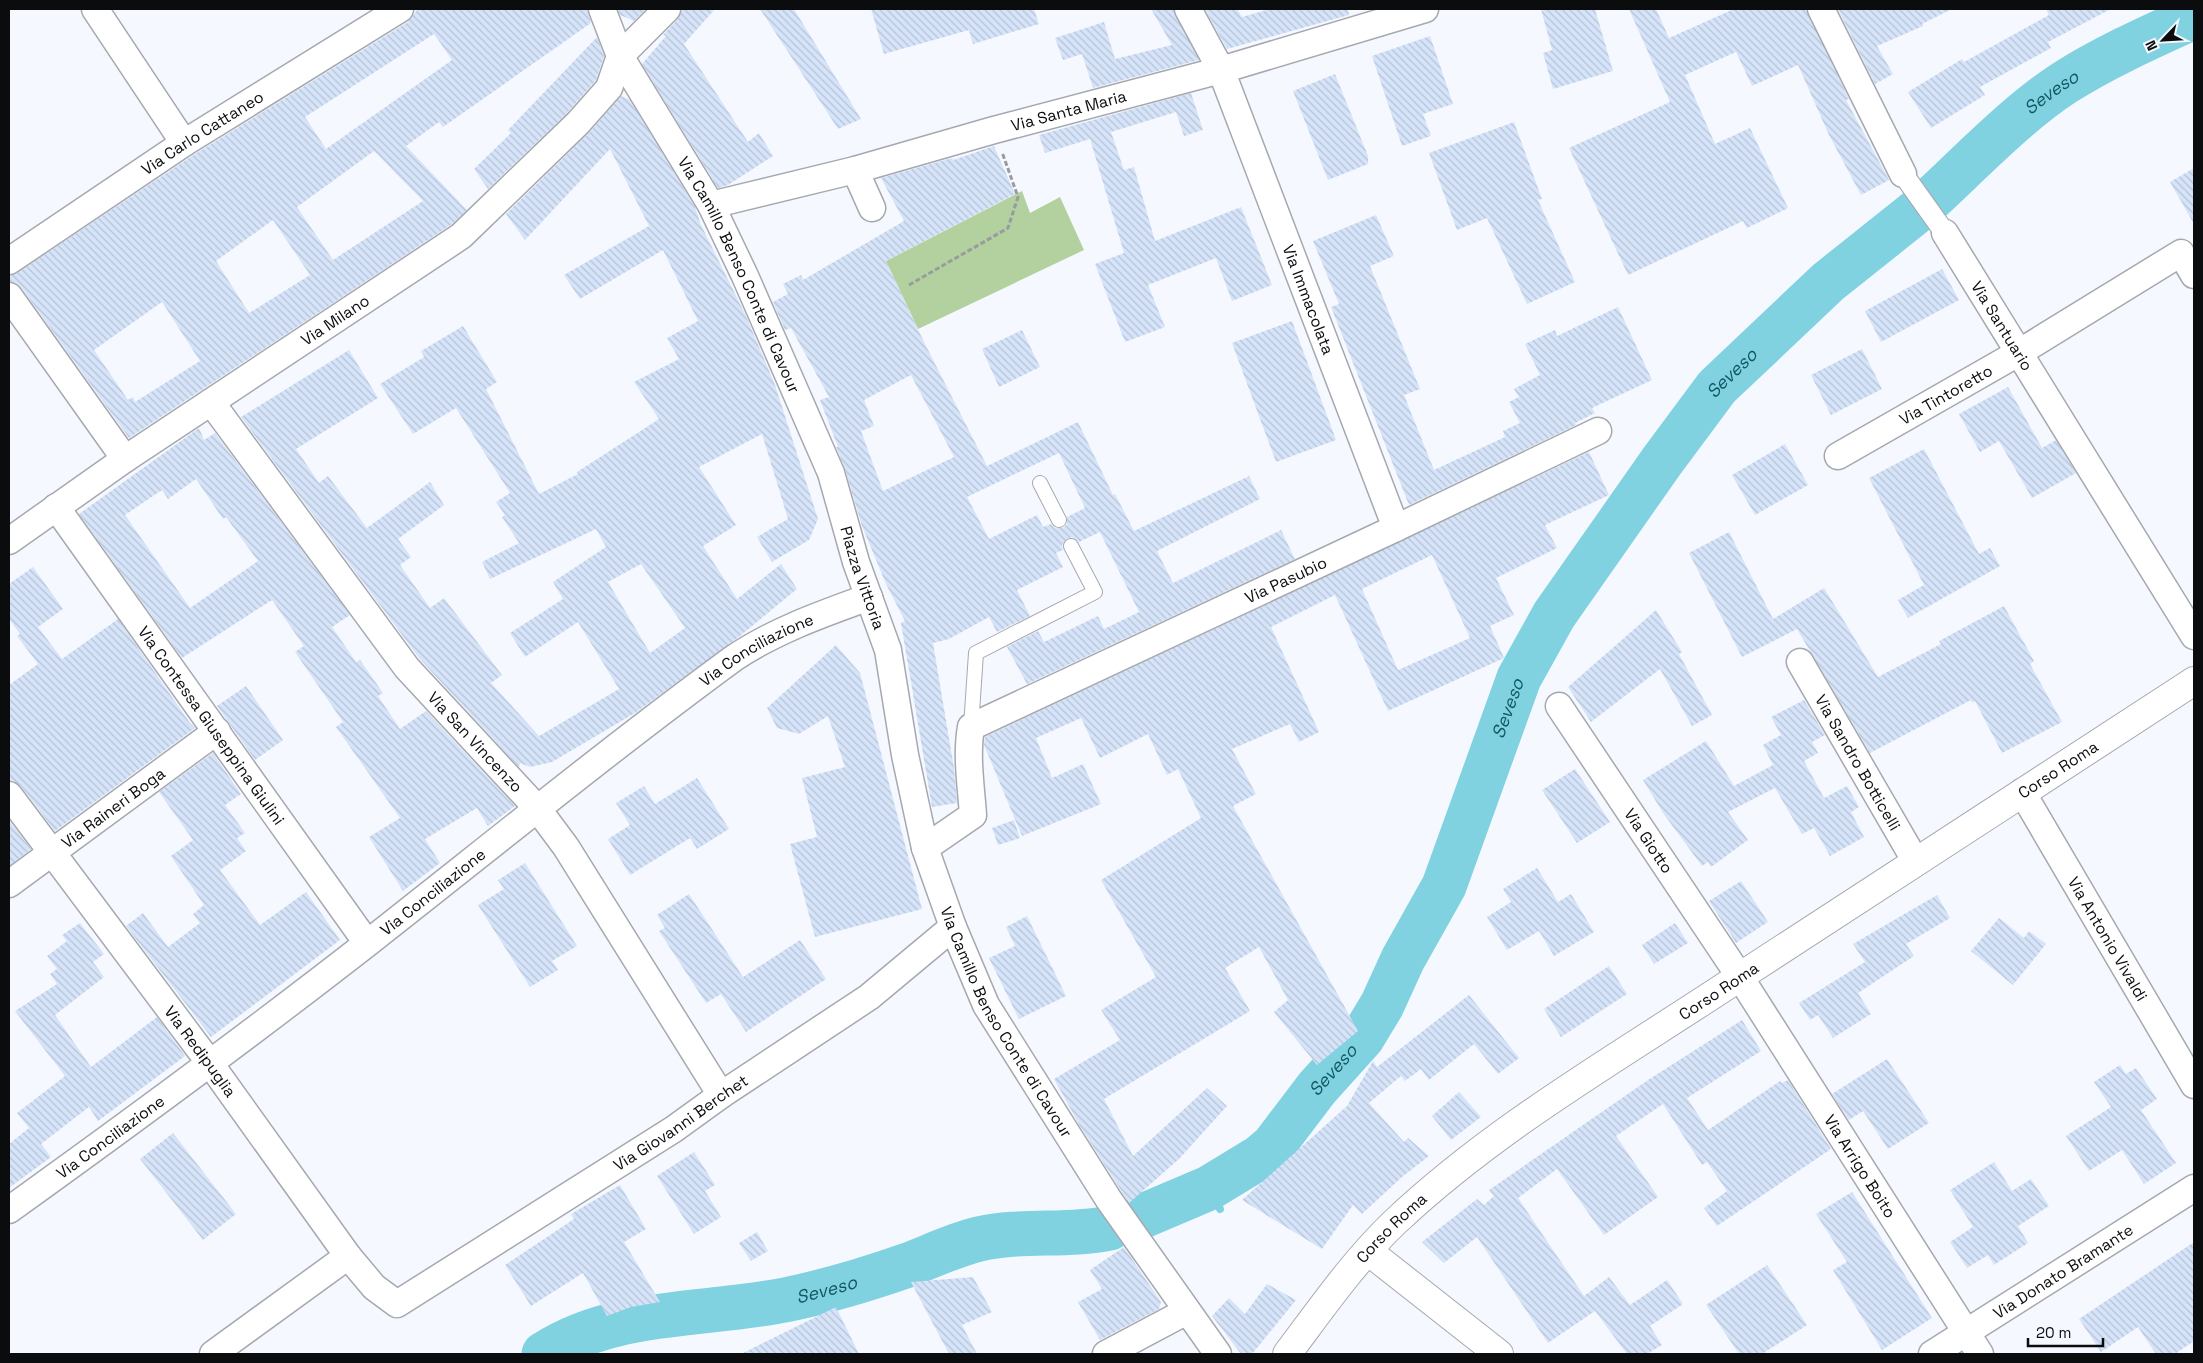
<svg xmlns="http://www.w3.org/2000/svg" width="2203" height="1363" font-family="'Space Grotesk',sans-serif">
<defs>
<pattern id="building-back-hatch" width="6" height="6" patternUnits="userSpaceOnUse" patternTransform="scale(1.25)"><rect width="6" height="6" fill="#d6e4fa"/><path d="M-1 5l2 2M0 0l6 6M5-1l2 2" fill="none" stroke="#b6c2d5"/></pattern>
</defs>
<rect width="100%" height="100%" fill="#f5f9ff"/>
<polygon fill="#b3d09f" points="1022,191 1030,213 1060,197 1084,250 918,329 886,261"/>
<g fill="none" stroke-linecap="round" stroke-linejoin="round">
<polyline stroke="#80d2e1" stroke-width="8" points="1209,1188 1220,1209"/>
<g stroke="#80d2e1" stroke-width="45">
<path id="s1" d="M1931,199c41,-38 87,-86 133,-116 41,-26 86,-46 130,-66"/>
<path id="s2" d="M1143,1216l66,-28 51,-31 13,-11 44,-58 45,-50 20,-33 21,-46 41,-73 75,-208 35,-63 108,-154 55,-74 111,-105 89,-71"/>
<path id="s3" d="M544,1354c71,-46 161,-38 241,-54 39,-8 86,-22 123,-35 24,-9 46,-20 71,-26 43,-10 88,-2 131,-11"/>
</g>
</g>
<g fill="url(#building-back-hatch)" fill-rule="evenodd">
<path d="M418,9h169l4,14 -148,104 -4,-5 -33,24 61,64 -15,14 -323,214 -108,-151 -5,-4 -7,-2v-5l8,-3 175,-117 216,-134zM434,34l18,26 -126,89 -21,-32zM374,151l49,50 -90,59 -36,-53zM273,220l37,55 -61,38 -33,-52zM162,302l38,59 -65,41 -2,-5 -5,3 -34,-50z"/>
<polygon points="618,9 646,9 634,21 620,15"/>
<polygon points="682,9 715,9 684,44 748,142 759,133 773,156 728,185 718,188 642,64 666,36 663,35 678,19"/>
<polygon points="760,9 794,9 861,119 838,129"/>
<polygon points="871,9 1034,9 1039,24 973,44 969,30 884,54"/>
<polygon points="1151,9 1173,9 1199,60 1093,88 1082,54 1063,60 1055,38 1104,22 1115,59 1172,45"/>
<polygon points="1205,9 1237,9 1242,17 1270,9 1348,9 1349,15 1227,49"/>
<polygon points="1541,9 1595,9 1613,71 1553,89 1543,53 1552,50"/>
<polygon points="1629,9 1656,9 1669,38 1734,9 1806,9 1849,99 1846,100 1889,180 1861,195 1829,135 1798,65 1752,86 1736,52 1685,75 1715,144 1750,128 1788,208 1747,228 1743,221 1628,275 1569,148 1670,102"/>
<polygon points="1838,9 1952,9 1922,24 1923,26 1877,46 1893,74 1875,84"/>
<polygon points="2046,9 2111,9 2048,42 2051,48 1980,87 1985,95 1931,128 1908,92 1962,59 1964,62 2049,15"/>
<polygon points="1430,36 1453,104 1423,114 1431,136 1402,146 1372,56"/>
<polygon points="597,37 604,56 596,80 567,113 488,189 474,169 511,133 508,130"/>
<polygon points="1335,74 1368,156 1368,164 1328,180 1293,91"/>
<polygon points="1191,93 1203,130 1184,136 1176,112 1111,132 1124,170 1134,167 1155,241 1241,207 1272,285 1232,301 1216,258 1148,285 1165,327 1125,342 1095,264 1124,253 1090,139 1045,153 1039,135"/>
<path d="M621,96l9,4 65,107 6,18 45,91 29,69 43,134 -9,21 -37,22 -15,-25 31,-18 -26,-85 -63,33 37,58 -33,21 34,53 44,-35 16,25 -57,47 -105,77 -83,49 -22,5 -10,-4 -1,4 -100,-109 -178,-241 108,-67 29,48 -82,51 23,34 9,-7 39,52 63,-46 14,23 -46,34 13,18 -11,8 30,43 14,-10 58,77 -11,8 48,53 80,-47 -41,-67 -53,35 -15,-24 53,-34 -10,-17 53,-35 -10,-18 -106,50 -8,-17 37,-19 -17,-26 3,-2 -9,-13 14,-9 -54,-85 -43,26 -33,-50 44,-27 -3,-6 42,-25 34,56 -11,7 53,105 39,-20 -1,-2 82,-53 -25,-37 45,-23 -12,-21 31,-17 -35,-71 -83,49 -16,-24 85,-49 -39,-77 -85,91 -19,-26 82,-80zM641,564l44,64 -35,25 -42,-71z"/>
<polygon points="1514,122 1542,199 1538,200 1575,282 1527,304 1487,218 1457,230 1429,153"/>
<path d="M994,146l21,48 -129,67 39,83 62,122 91,-44 35,73 2,-1 19,37 115,-55 11,23 -103,52 16,32 108,-53 14,29 -268,125 -20,-37 31,-16 6,11 54,-26 6,13 35,-17 -39,-80 -21,10 -7,-5 -5,2 -5,6 1,5 -7,3 7,14 -46,23 13,26 -33,16 -8,-15 -40,22 -16,4 21,125 3,35 -25,4 -31,-184 4,-2 -19,-37 -24,-58 -17,-57 -9,-22h2l-18,-47 9,-3 -38,-69 -6,2 -12,-28 15,-8 -5,-10 18,-9 2,5 101,-59 -23,-43 71,-20 1,2zM911,375l43,82 -71,34 -22,-60 13,-5 -10,-26zM1059,453l26,55 -18,9v7l-4,4h-8l-4,-4 -8,3 -6,-12 -48,24 -22,-42z"/>
<polygon points="2194,168 2194,224 2170,182"/>
<polygon points="1376,215 1394,256 1370,266 1420,389 1404,395 1434,470 1505,437 1503,431 1520,423 1509,402 1519,397 1514,389 1540,375 1525,344 1555,330 1557,336 1618,307 1652,380 1592,408 1595,413 1575,423 1576,425 1409,505 1331,307 1339,304 1313,241"/>
<polygon points="1942,269 1959,300 1881,342 1865,311"/>
<polygon points="1292,321 1336,440 1276,462 1232,343"/>
<polygon points="1022,330 1040,367 999,387 982,349"/>
<polygon points="1862,349 1882,389 1831,415 1811,375"/>
<polygon points="2008,387 2042,448 2056,440 2076,473 2032,498 1999,441 1980,452 1959,414"/>
<path d="M199,428l5,12 11,-7 135,182 -18,12 24,35 4,-2 23,33 -5,3 22,33 26,-18 89,95 -27,20 -11,-18 -52,31 15,24 -37,28 -34,-54 31,-19 -64,-91 7,-5 -48,-70 9,-6 -32,-46 -90,58 -103,-144zM196,479l27,40 3,-2 32,44 -68,47 -65,-93 37,-25 6,9z"/>
<polygon points="1785,444 1808,485 1755,515 1732,475"/>
<polygon points="1924,449 1979,554 1990,548 2000,566 1908,618 1898,600 1924,585 1869,478"/>
<path d="M1589,452l20,43 -64,30 12,23 -61,30 18,37 -24,11 14,32 -116,53 -53,-116 -64,32 48,105 -20,10 -9,-18 -58,25 24,45 -23,12 125,225 -41,34 -43,-53 14,-12 -29,-53 -34,21 25,43 -146,88 29,57 74,-68 20,18 -48,53 -50,44 -49,-77 -26,-47 66,-39 -19,-30 55,-33 -55,-97 100,-62 -23,-49 -11,6 -19,-41 -48,24 -19,-40 -45,20 16,40 31,-14 18,40 -79,32 -38,-91 1,-8zM1432,555l38,83 -72,32 -36,-81z"/>
<polygon points="1729,532 1773,619 1824,588 1878,677 1941,644 1939,641 2004,606 2034,661 2030,664 2062,722 2002,753 1975,701 1972,703 1971,700 1870,753 1797,629 1742,657 1689,553"/>
<polygon points="33,567 63,609 38,627 62,659 118,619 190,723 195,728 55,831 21,786 9,779 9,685 38,664 17,636 20,634 9,619 9,584"/>
<polygon points="1656,610 1682,652 1679,654 1712,715 1692,726 1660,669 1591,722 1568,687"/>
<polygon points="836,645 860,673 922,909 815,937 790,844 817,837 802,778 845,767 828,716 799,734 777,728 767,708"/>
<polygon points="246,686 283,740 255,760 217,706"/>
<polygon points="1804,700 1825,735 1812,742 1818,753 1804,761 1824,798 1847,786 1859,807 1851,812 1864,837 1830,856 1814,828 1802,834 1775,788 1728,812 1748,840 1711,867 1708,862 1702,866 1663,813 1643,780 1706,741 1734,786 1773,765 1763,745 1781,735 1771,717"/>
<polygon points="213,753 241,794 225,805 245,833 237,838 246,851 220,870 260,925 306,892 340,940 211,1037 126,926 143,913 168,947 200,923 193,914 204,905 171,856 193,840 159,792"/>
<polygon points="1575,769 1610,822 1577,843 1542,790"/>
<polygon points="697,778 729,829 697,849 690,838 630,875 608,839 630,825 616,803 644,786 655,804"/>
<polygon points="9,820 31,849 9,866"/>
<polygon points="1014,820 1020,838 998,845 992,828"/>
<polygon points="525,863 577,946 552,961 558,970 530,987 478,905 504,889 498,880"/>
<polygon points="1537,868 1558,902 1571,894 1594,932 1554,956 1539,931 1507,950 1487,917 1511,902 1503,889"/>
<polygon points="1741,881 1768,922 1736,943 1709,901"/>
<polygon points="689,894 743,977 800,940 826,979 746,1032 721,994 706,1003 659,931 665,928 657,915"/>
<polygon points="1937,895 1950,918 1906,944 1914,956 1858,993 1871,1014 1833,1038 1818,1015 1810,1020 1799,1003 1865,962 1853,944"/>
<polygon points="1027,916 1066,996 1019,1019 989,958 1015,946 1006,927"/>
<polygon points="1999,918 2024,938 2029,931 2046,944 2013,985 1971,951"/>
<polygon points="80,923 104,954 93,962 104,977 55,1015 91,1067 157,1017 185,1056 98,1121 89,1107 41,1144 51,1157 9,1188 9,1144 29,1128 17,1113 65,1076 15,1011 57,984 50,974 57,969 47,956 67,941 62,935"/>
<polygon points="1675,923 1688,943 1654,964 1642,945"/>
<polygon points="1609,966 1627,994 1561,1037 1544,1009"/>
<polygon points="1469,995 1519,1058 1498,1074 1474,1044 1429,1080 1421,1069 1405,1081 1401,1076 1369,1103 1404,1142 1408,1138 1429,1156 1402,1177 1362,1214 1353,1205 1322,1249 1242,1200 1347,1106 1373,1061 1377,1067"/>
<polygon points="1742,1020 1761,1051 1687,1098 1708,1130 1780,1081 1782,1083 1788,1080 1831,1149 1717,1226 1704,1208 1727,1191 1707,1162 1702,1165 1663,1104 1616,1136 1658,1197 1604,1235 1557,1169 1518,1198 1584,1296 1609,1277 1630,1305 1667,1280 1683,1304 1650,1326 1662,1345 1647,1354 1627,1354 1595,1311 1548,1343 1477,1237 1444,1263 1422,1242 1477,1199 1484,1205 1494,1196 1489,1190 1648,1080"/>
<polygon points="1887,1059 1929,1123 1888,1149 1863,1111 1849,1120 1832,1094"/>
<polygon points="2120,1065 2126,1074 2136,1068 2157,1099 2141,1110 2176,1163 2144,1184 2122,1150 2089,1171 2066,1136 2111,1107 2094,1082"/>
<polygon points="1459,1092 1481,1117 1451,1140 1432,1116"/>
<polygon points="173,1133 236,1214 203,1240 140,1159"/>
<polygon points="694,1152 715,1185 705,1191 721,1217 694,1234 657,1176"/>
<polygon points="1994,1162 2012,1191 2031,1179 2049,1206 2018,1226 2028,1243 1994,1265 1988,1255 1967,1268 1950,1242 1973,1227 1950,1190"/>
<polygon points="620,1185 646,1229 624,1242 660,1302 631,1307 607,1316 583,1273 531,1306 505,1265 574,1219 571,1214"/>
<polygon points="1852,1192 1932,1318 1882,1350 1833,1270 1847,1262 1816,1214"/>
<polygon points="757,1232 768,1251 751,1261 739,1243"/>
<polygon points="2194,1242 2194,1341 2175,1354 2156,1354 2138,1327 2101,1352 2079,1319"/>
<polygon points="1124,1247 1161,1302 1159,1309 1100,1340 1078,1302 1102,1289 1090,1270"/>
<polygon points="1767,1265 1807,1325 1762,1354 1739,1354 1706,1305"/>
<polygon points="973,1277 992,1312 962,1325 977,1354 949,1354 911,1282"/>
<polygon points="1267,1284 1296,1300 1252,1354 1241,1354 1212,1316 1229,1298 1245,1314"/>
<polygon points="836,1307 859,1354 741,1354"/>
</g>
<g fill="none" stroke-linecap="round" stroke-linejoin="round">
<defs>
<g id="service">
<polyline points="1040,483 1059,520"/>
<polyline points="971,727 976,653 1095,592 1071,546"/>
</g>
<polyline id="pedestrian" points="1903,174 1945,233"/>
<g id="minor">
<polyline points="95,9 184,143"/>
<path id="s4" d="M602,9l18,47 91,149 34,71 86,197 25,89 32,88 17,105 20,93 28,79 33,78 123,195 109,154"/>
<path id="s5" d="M1188,9l33,61 175,458"/>
<polyline points="1821,9 1903,174"/>
<polyline points="855,170 872,208"/>
<path id="s6" d="M711,205l144,-35 139,-40 227,-60 204,-61"/>
<path id="s7" d="M1945,233l249,403"/>
<path id="s8" d="M9,261l175,-118 216,-134"/>
<polyline points="9,296 125,459"/>
<path id="s9" d="M211,402l196,266 130,140 29,39 155,248"/>
<path id="s10" d="M1838,456l182,-104 161,-99 13,22"/>
<path id="s11" d="M56,507l311,436"/>
<path id="s12" d="M9,541l116,-82 336,-223 117,-113 31,-35 11,-32 47,-47"/>
<path id="s13" d="M1800,662l116,200"/>
<path id="s14" d="M1559,706l181,271 240,377"/>
<path id="s15" d="M2022,792l172,293"/>
<path id="s16" d="M9,795l200,267 139,194 26,31 23,17 277,-175 47,-34 148,-98 84,-70"/>
<path id="s17" d="M925,848l48,-33c-2,-29 -7,-59 -2,-88l425,-199 202,-97"/>
<path id="s18" d="M9,884l208,-153"/>
<path id="s19" d="M9,1210c121,-87 242,-176 360,-268 121,-95 241,-193 365,-284 42,-28 88,-44 135,-61"/>
<polyline points="213,1354 348,1256"/>
<polyline points="1106,1354 1187,1311"/>
<path id="s20" d="M1932,1354l262,-166"/>
</g>
<g id="tertiary">
<polyline points="1368,1251 1499,1354"/>
<path id="s21" d="M1287,1354c34,-45 67,-93 108,-132 104,-98 231,-169 349,-248 150,-98 300,-196 450,-293"/>
</g>
</defs>
<use href="#service" stroke="#a5a9af" stroke-width="16"/>
<use href="#pedestrian" stroke="#a5a9af" stroke-width="22"/>
<use href="#minor" stroke="#a5a9af" stroke-width="29"/>
<use href="#tertiary" stroke="#a5a9af" stroke-width="30"/>
<polyline stroke="#989b9f" stroke-width="3" stroke-dasharray="5 2.5" stroke-linecap="butt" points="909,285 1008,228 1018,197 1002,152"/>
<use href="#service" stroke="#fff" stroke-width="14"/>
<use href="#pedestrian" stroke="#fff" stroke-width="20"/>
<use href="#minor" stroke="#fff" stroke-width="26"/>
<use href="#tertiary" stroke="#fff" stroke-width="28"/>
</g>
<g text-anchor="middle" stroke-width="4" stroke-linejoin="round" paint-order="stroke">
<g font-size="16" fill="#0b0c0e" stroke="#f5f9ff">
<text dy="6" stroke="none"><textPath href="#s6" startOffset="370">Via Santa Maria</textPath></text>
<text dy="6" stroke="none"><textPath href="#s8" startOffset="232">Via Carlo Cattaneo</textPath></text>
<text dy="6" stroke="none"><textPath href="#s4" startOffset="300">Via Camillo Benso Conte di Cavour</textPath></text>
<text dy="6" stroke="none"><textPath href="#s5" startOffset="315">Via Immacolata</textPath></text>
<text dy="6" stroke="none"><textPath href="#s12" startOffset="394">Via Milano</textPath></text>
<text dy="6" stroke="none"><textPath href="#s7" startOffset="109">Via Santuario</textPath></text>
<text dy="6" stroke="none"><textPath href="#s10" startOffset="124">Via Tintoretto</textPath></text>
<text dy="6" stroke="none"><textPath href="#s4" startOffset="628">Piazza Vittoria</textPath></text>
<text dy="6" stroke="none"><textPath href="#s17" startOffset="494">Via Pasubio</textPath></text>
<text dy="6" stroke="none"><textPath href="#s19" startOffset="935">Via Conciliazione</textPath></text>
<text dy="6" stroke="none"><textPath href="#s11" startOffset="268">Via Contessa Giuseppina Giulini</textPath></text>
<text dy="6" stroke="none"><textPath href="#s9" startOffset="431">Via San Vincenzo</textPath></text>
<text dy="6" stroke="none"><textPath href="#s13" startOffset="116">Via Sandro Botticelli</textPath></text>
<text dy="6" stroke="none"><textPath href="#s21" startOffset="974">Corso Roma</textPath></text>
<text dy="6" stroke="none"><textPath href="#s18" startOffset="129">Via Raineri Boga</textPath></text>
<text dy="6" stroke="none"><textPath href="#s14" startOffset="162">Via Giotto</textPath></text>
<text dy="6" stroke="none"><textPath href="#s19" startOffset="530">Via Conciliazione</textPath></text>
<text dy="6" stroke="none"><textPath href="#s15" startOffset="170">Via Antonio Vivaldi</textPath></text>
<text dy="6" stroke="none"><textPath href="#s21" startOffset="569">Corso Roma</textPath></text>
<text dy="6" stroke="none"><textPath href="#s4" startOffset="1099">Via Camillo Benso Conte di Cavour</textPath></text>
<text dy="6" stroke="none"><textPath href="#s16" startOffset="320">Via Redipuglia</textPath></text>
<text dy="6" stroke="none"><textPath href="#s16" startOffset="978">Via Giovanni Berchet</textPath></text>
<text dy="6" stroke="none"><textPath href="#s19" startOffset="125">Via Conciliazione</textPath></text>
<text dy="6" stroke="none"><textPath href="#s14" startOffset="550">Via Arrigo Boito</textPath></text>
<text dy="6" stroke="none"><textPath href="#s21" startOffset="164">Corso Roma</textPath></text>
<text dy="6" stroke="none"><textPath href="#s20" startOffset="155">Via Donato Bramante</textPath></text>
</g>
<g font-size="18" font-style="italic" fill="#115862" stroke="#f5f9ff">
<text dy="6" stroke="none"><textPath href="#s1" startOffset="161">Seveso</textPath></text>
<text dy="6" stroke="none"><textPath href="#s2" startOffset="1055">Seveso</textPath></text>
<text dy="6" stroke="none"><textPath href="#s2" startOffset="650">Seveso</textPath></text>
<text dy="6" stroke="none"><textPath href="#s2" startOffset="245">Seveso</textPath></text>
<text dy="6" stroke="none"><textPath href="#s3" startOffset="292">Seveso</textPath></text>
</g>
</g>
<rect width="2203" height="1363" fill="none" stroke="#0b0c0e" stroke-width="20"/>
<g transform="translate(2163 40) rotate(245)" stroke="#f5f9ff" stroke-width="4" paint-order="stroke">
<path d="M0-4L9 19L0 12L-9 19Z" fill="#0b0c0e"/>
<text y="-8" font-size="14" font-weight="bold" text-anchor="middle" fill="#0b0c0e">N</text>
</g>
<path d="M2028 1338v8h75v-8" fill="none" stroke="#0b0c0e" stroke-width="2.5"/>
<text x="2036" y="1338" font-size="15" fill="#0b0c0e" stroke="#f5f9ff" stroke-width="4" paint-order="stroke">20 m</text>
</svg>
